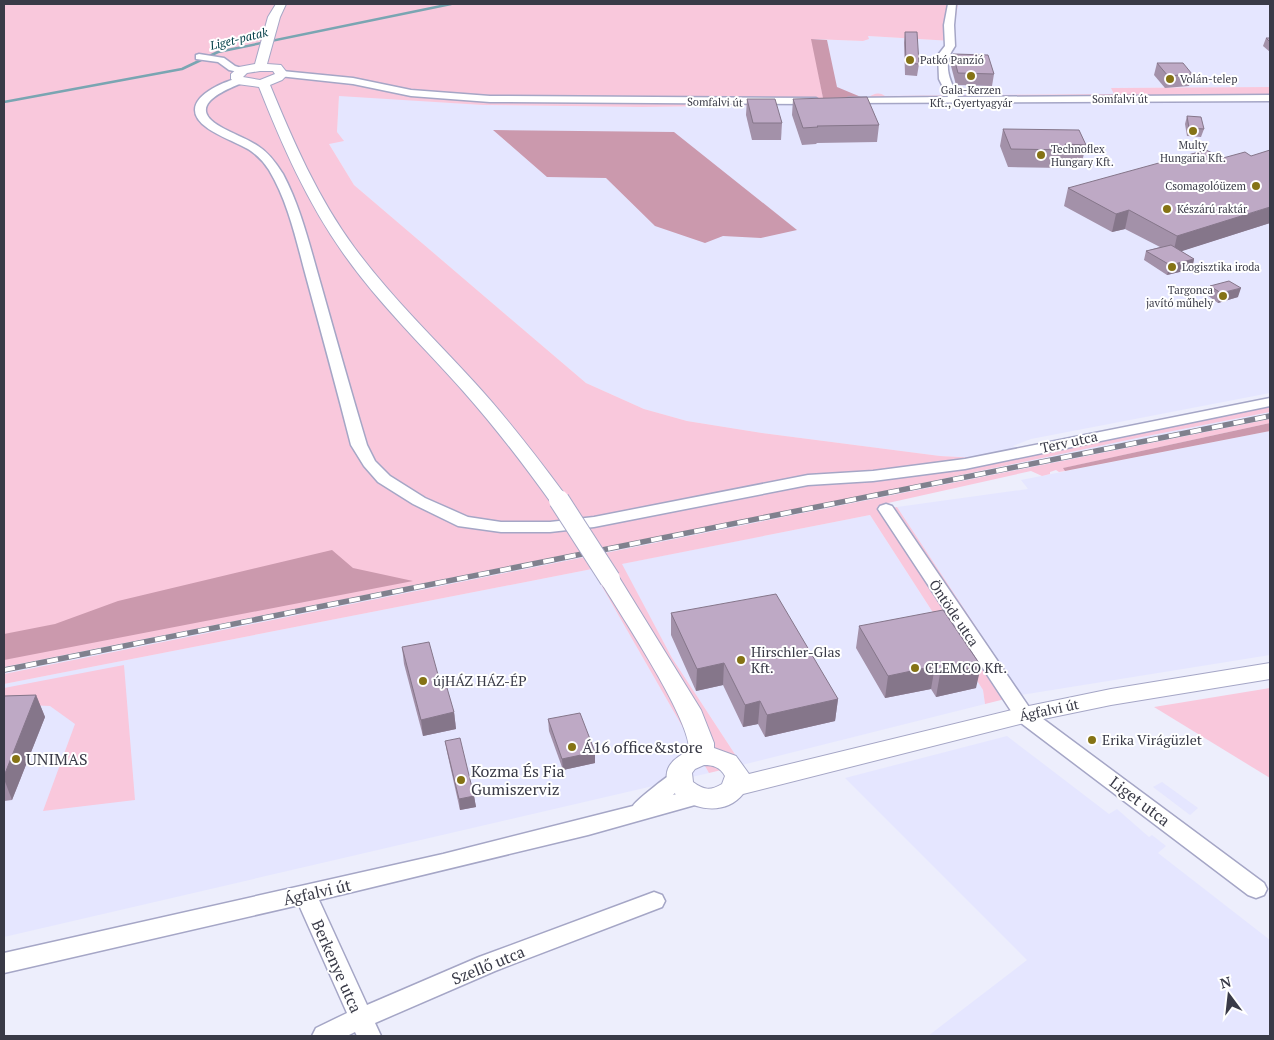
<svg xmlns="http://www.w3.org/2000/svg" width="1274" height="1040" font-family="'PT Serif',serif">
<rect width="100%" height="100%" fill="#edeefc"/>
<g fill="#e5e6ff">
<polygon points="958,4 1270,4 1270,87 1111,88 1115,94 885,96 881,94 874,94 869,97 823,98 811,39 863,41 868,36 952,41"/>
<polygon points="339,95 483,105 642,107 968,102 1270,102 1270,393 1031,439 1013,446 1020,450 997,459 940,456 762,433 687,421 644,409 586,383 354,185 329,144 337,132"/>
<polygon points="1270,412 1270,419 4,674 4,667 880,492 1142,437"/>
<polygon points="1270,431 1270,655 1021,695 897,507 1028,489 1021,480"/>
<polygon points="870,515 983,690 985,704 742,765 672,658 621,564"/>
<polygon points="592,569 709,773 4,937 4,684"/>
<polygon points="1007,736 1109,814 1117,809 1149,837 1152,835 1166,846 1158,853 1270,940 1270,1036 928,1036 1027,960 845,778"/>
<polygon points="1162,782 1198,808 1190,815 1153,787"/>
</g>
<g fill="#f9c8dc">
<path d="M4,4h954l-6,37 -84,-5 1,3 -6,2 -51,-2 11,58h46c5,-4 11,-5 16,-1l229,-2 -3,-6 159,-1v15h-302l-326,5 -159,-2 -144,-9 -2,36 7,9 -15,3 25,41 232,198 58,26 43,12 75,12 178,23 57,3 273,-53v6l-128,25 -262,55 -876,175z"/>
<polygon points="1270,419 1270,423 1064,468 1065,471 1059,472 1056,470 1050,472 1050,474 1042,476 1031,471 888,503 891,508 897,507 1021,695 985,704 983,690 870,515 622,564 672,658 742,765 709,773 592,569 4,684 4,674"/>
<polygon points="124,665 135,800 43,811 75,724 50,706 4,704 4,688"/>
<polygon points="1270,688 1270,778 1154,707"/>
</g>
<g fill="#cb99ad">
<polygon points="811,39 827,40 837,87 861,97 823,98"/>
<polygon points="493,130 674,132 797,230 761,238 723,236 705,243 655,226 606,178 547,177"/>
<polygon points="1270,423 1270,431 1065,471 1063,468"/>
<polygon points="332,550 353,568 413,581 4,660 4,634 55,624 118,601"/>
</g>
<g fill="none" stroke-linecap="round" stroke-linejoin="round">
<polyline stroke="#7aa5b2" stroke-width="2.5" points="4,102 182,69 218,52 451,4"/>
<defs>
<g id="minor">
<path d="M948,4h8l-2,21 1,21c-13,18 -6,33 3,51l312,-2v6l-426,2 -1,-2 5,-3 100,-1 -9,-18 -1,-24 7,-9 -1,-21z"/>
<polygon points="199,54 224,58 235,66 248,70 243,73 229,70 218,62 196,59 196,55"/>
<polygon points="282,71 353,78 411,90 490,96 816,98 821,101 816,104 490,102 411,96 353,84 279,76 277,74"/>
<path d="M239,78l3,1v4c-20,8 -57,24 -21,44 12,7 25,11 37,19 11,7 18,17 25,28 18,34 27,73 38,111 15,53 30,107 46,160l8,16 15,15 35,22 43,19 33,5h49l44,-5 214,-42 65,-4 92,-12 305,-61v8l-305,63 -92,12 -65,4 -214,42 -44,5h-49l-43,-6 -45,-22 -35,-22 -14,-16 -13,-21c-14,-55 -29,-110 -44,-165 -10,-36 -18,-77 -38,-110 -5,-8 -11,-14 -18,-19 -14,-10 -56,-21 -56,-41 0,-17 31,-29 44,-32z"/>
<polygon points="886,504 892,506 1031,710 1264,883 1267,889 1264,895 1256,898 1248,895 1017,720 878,509 880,506"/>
<path d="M678,770l7,3 3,5 -15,17 22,-6 7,2 3,6 -3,6 -114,32 -269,65 48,105 112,-48 167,-62 8,-3 8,3 3,6 -3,6 -167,64 -120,52 6,13h-24l-2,-4 -8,4h-35l4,-8 31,-15 -48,-108 -295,68v-20l439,-99 190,-48c2,-5 39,-34 45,-36z"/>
</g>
<g id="major">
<path d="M276,4h10l-6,13 -13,47 14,1 7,9 -6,6 -12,5c23,56 48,113 84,162 36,49 80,91 121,136 33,36 62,74 91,113l3,4 -3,4 -7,2 -7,-2c-28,-39 -57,-77 -89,-113 -41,-46 -85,-88 -120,-138 -36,-51 -61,-108 -84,-166l-22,-3 -6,-5v-5l8,-7 16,-3 13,-47zM260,71h13l2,3 -15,6 -17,-3 4,-4z"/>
<path d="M610,572l7,2 84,136 13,33v5l22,8 13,18 275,-67 87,-18 159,-26v16l-159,26 -87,18 -281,71c-33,41 -116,-16 -54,-43 3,-30 -71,-140 -90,-172l4,-5zM704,765c9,0 16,2 21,11l-3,8c-12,7 -18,6 -29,-2l-1,-9 3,-4z"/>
</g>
</defs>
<use href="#minor" stroke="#a5a6c6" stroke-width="3"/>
<use href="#major" stroke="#a5a6c6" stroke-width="2"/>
<use href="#minor" fill="#fff" fill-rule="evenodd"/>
<use href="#major" fill="#fff" fill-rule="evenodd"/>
<defs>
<polyline id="rail" points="4,670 1270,416"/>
</defs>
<use href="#rail" stroke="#80818e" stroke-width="5.5"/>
<use href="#rail" stroke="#fff" stroke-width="4" stroke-dasharray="11" stroke-linecap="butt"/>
<defs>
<polyline id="major-bridge" points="559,500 610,579"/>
</defs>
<use href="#major-bridge" stroke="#a5a6c6" stroke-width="22" stroke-linecap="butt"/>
<use href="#major-bridge" stroke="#fff" stroke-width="20"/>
</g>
<g fill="#a391a9">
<polygon points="905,32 919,64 917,76 905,75 904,43"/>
<polygon points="1266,38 1270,38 1270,52 1263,46"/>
<polygon points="953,54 994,74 992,86 956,85 951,66"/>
<polygon points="1157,63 1192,74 1189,86 1165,88 1154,75"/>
<polygon points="747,99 782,123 781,140 752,140 746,115"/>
<polygon points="793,99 879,125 877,142 817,143 816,144 802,145 792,115"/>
<polygon points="1187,116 1204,129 1201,137 1187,136 1185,124"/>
<polygon points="1003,129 1086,145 1082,162 1066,162 1064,168 1008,167 1000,146"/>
<polygon points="1068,188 1270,223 1181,251 1194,259 1192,269 1167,275 1144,260 1146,251 1160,247 1125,229 1112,232 1064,206"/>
<polygon points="1210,286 1238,297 1218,303 1207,295"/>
<polygon points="671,613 838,699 835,721 765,737 758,724 743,727 723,685 696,691 671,635"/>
<polygon points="859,626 976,688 936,697 931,689 885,698 856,648"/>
<polygon points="402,647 440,682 454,712 456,729 423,736 404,664"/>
<polygon points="36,695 45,717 12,800 4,801 4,696"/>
<polygon points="548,719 595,752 595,763 563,770 549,731"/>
<polygon points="445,741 474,796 476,807 460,810 447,752"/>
</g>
<g fill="#85768a">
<polygon points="1270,207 1270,223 1173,254 1177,236"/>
<polygon points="1129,210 1125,229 1112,232 1116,214"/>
<polygon points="1194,259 1192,269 1167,275 1170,265"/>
<polygon points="1241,288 1238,297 1218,303 1221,293"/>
<polygon points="724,663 723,685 696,691 697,669"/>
<polygon points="935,666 931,689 885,698 888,676"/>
<polygon points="981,666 976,688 936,697 940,674"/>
<polygon points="36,695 45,717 12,800 4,779 4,776"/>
<polygon points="838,699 835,721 765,737 767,715"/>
<polygon points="760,701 758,724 743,727 745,705"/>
<polygon points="454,712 456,729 423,736 421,720"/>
<polygon points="595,752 595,763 563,770 562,759"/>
<polygon points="474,796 476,807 460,810 459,799"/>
</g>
<g fill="#bea9c5" stroke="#85768a">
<polygon points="905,32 917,32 919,64 906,63"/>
<polygon points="1266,38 1270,38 1270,42"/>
<polygon points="953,54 988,55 994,74 958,73"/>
<polygon points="1157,63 1183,63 1192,74 1168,76"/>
<polygon points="867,97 879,125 817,126 818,127 803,128 793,99"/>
<polygon points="747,99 775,99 782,123 753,123"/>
<polygon points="1187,116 1201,117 1204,129 1189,128"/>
<polygon points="1003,129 1079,130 1086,145 1065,144 1068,150 1011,149"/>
<polygon points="1206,150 1223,158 1245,152 1251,156 1270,150 1270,207 1177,236 1129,210 1116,214 1068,188"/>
<polygon points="1171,245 1194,259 1170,265 1146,251"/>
<polygon points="1229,281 1241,288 1221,293 1210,286"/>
<polygon points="776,594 838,699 767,715 760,701 745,705 724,663 697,669 671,613"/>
<polygon points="943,610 981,666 940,674 935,666 888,676 859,626"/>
<polygon points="429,642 440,682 445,681 454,712 421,720 402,647"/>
<polygon points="36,695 4,776 4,696"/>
<polygon points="580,713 595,752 562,759 548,719"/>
<polygon points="460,738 474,796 459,799 445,741"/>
</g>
<g fill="#857315" stroke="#fff" stroke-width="2">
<circle cx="910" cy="60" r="5"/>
<circle cx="971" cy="76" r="5"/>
<circle cx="1170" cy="79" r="5"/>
<circle cx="1193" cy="131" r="5"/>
<circle cx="1041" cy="155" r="5"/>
<circle cx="1256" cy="186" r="5"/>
<circle cx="1167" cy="209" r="5"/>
<circle cx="1172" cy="267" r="5"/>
<circle cx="1223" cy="296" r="5"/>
<circle cx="741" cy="660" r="5"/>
<circle cx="915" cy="668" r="5"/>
<circle cx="423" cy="681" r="5"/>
<circle cx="1092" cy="740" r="5"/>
<circle cx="572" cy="747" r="5"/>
<circle cx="16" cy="759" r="5"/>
<circle cx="461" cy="780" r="5"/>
</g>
<g text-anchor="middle" stroke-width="4" stroke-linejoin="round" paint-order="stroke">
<g font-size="11" fill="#393a47" stroke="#fff" text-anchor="start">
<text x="920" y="64">Patkó Panzió</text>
<text x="1180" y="83">Volán-telep</text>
<text x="971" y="94" text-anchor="middle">Gala-Kerzen<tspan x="971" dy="13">Kft., Gyertyagyár</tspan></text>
<text x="1193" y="149" text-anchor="middle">Multy<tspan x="1193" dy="13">Hungaria Kft.</tspan></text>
<text x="1051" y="153">Technoflex<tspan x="1051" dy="13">Hungary Kft.</tspan></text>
<text x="1246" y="190" text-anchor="end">Csomagolóüzem</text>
<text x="1177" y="213">Készárú raktár</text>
<text x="1182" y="271">Logisztika iroda</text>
<text x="1213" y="294" text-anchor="end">Targonca<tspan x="1213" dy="13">javító műhely</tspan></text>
</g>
<g font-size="11" fill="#393a47" stroke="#fff">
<text x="1120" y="103">Somfalvi út</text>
<text transform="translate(715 102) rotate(1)" y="4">Somfalvi út</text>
</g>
<g font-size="12" font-style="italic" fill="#06404a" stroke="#fff">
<text transform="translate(239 39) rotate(-14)" y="4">Liget-patak</text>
</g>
<g font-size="14" fill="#393a47" stroke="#fff">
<text transform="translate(1069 442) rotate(-12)" y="5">Terv utca</text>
<text transform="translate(954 613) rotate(56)" y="5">Öntöde utca</text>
<text transform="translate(1049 710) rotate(-12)" y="5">Ágfalvi út</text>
</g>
<g font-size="14" fill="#393a47" stroke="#fff" text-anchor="start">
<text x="751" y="657">Hirschler-Glas<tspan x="751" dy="16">Kft.</tspan></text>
<text x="925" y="673">CLEMCO Kft.</text>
<text x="433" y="686">újHÁZ HÁZ-ÉP</text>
<text x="1102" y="745">Erika Virágüzlet</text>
</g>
<g font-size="16" fill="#393a47" stroke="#fff" text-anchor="start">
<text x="582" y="753">Á16 office&amp;store</text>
<text x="26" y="765">UNIMAS</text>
<text x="471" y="777">Kozma És Fia<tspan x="471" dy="18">Gumiszerviz</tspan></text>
</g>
<g font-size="16" fill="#393a47" stroke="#fff">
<text transform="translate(1140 801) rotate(37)" y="6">Liget utca</text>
<text transform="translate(317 892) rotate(-13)" y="6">Ágfalvi út</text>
<text transform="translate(488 965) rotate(-22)" y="6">Szellő utca</text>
<text transform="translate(337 966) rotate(66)" y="6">Berkenye utca</text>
</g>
</g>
<rect width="1274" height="1040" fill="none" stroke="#393a47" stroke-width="10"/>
<g transform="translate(1229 995) rotate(345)" stroke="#ffffff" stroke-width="4" paint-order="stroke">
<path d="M0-4L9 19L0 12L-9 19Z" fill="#393a47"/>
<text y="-8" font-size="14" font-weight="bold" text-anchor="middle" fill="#393a47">N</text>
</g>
</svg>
